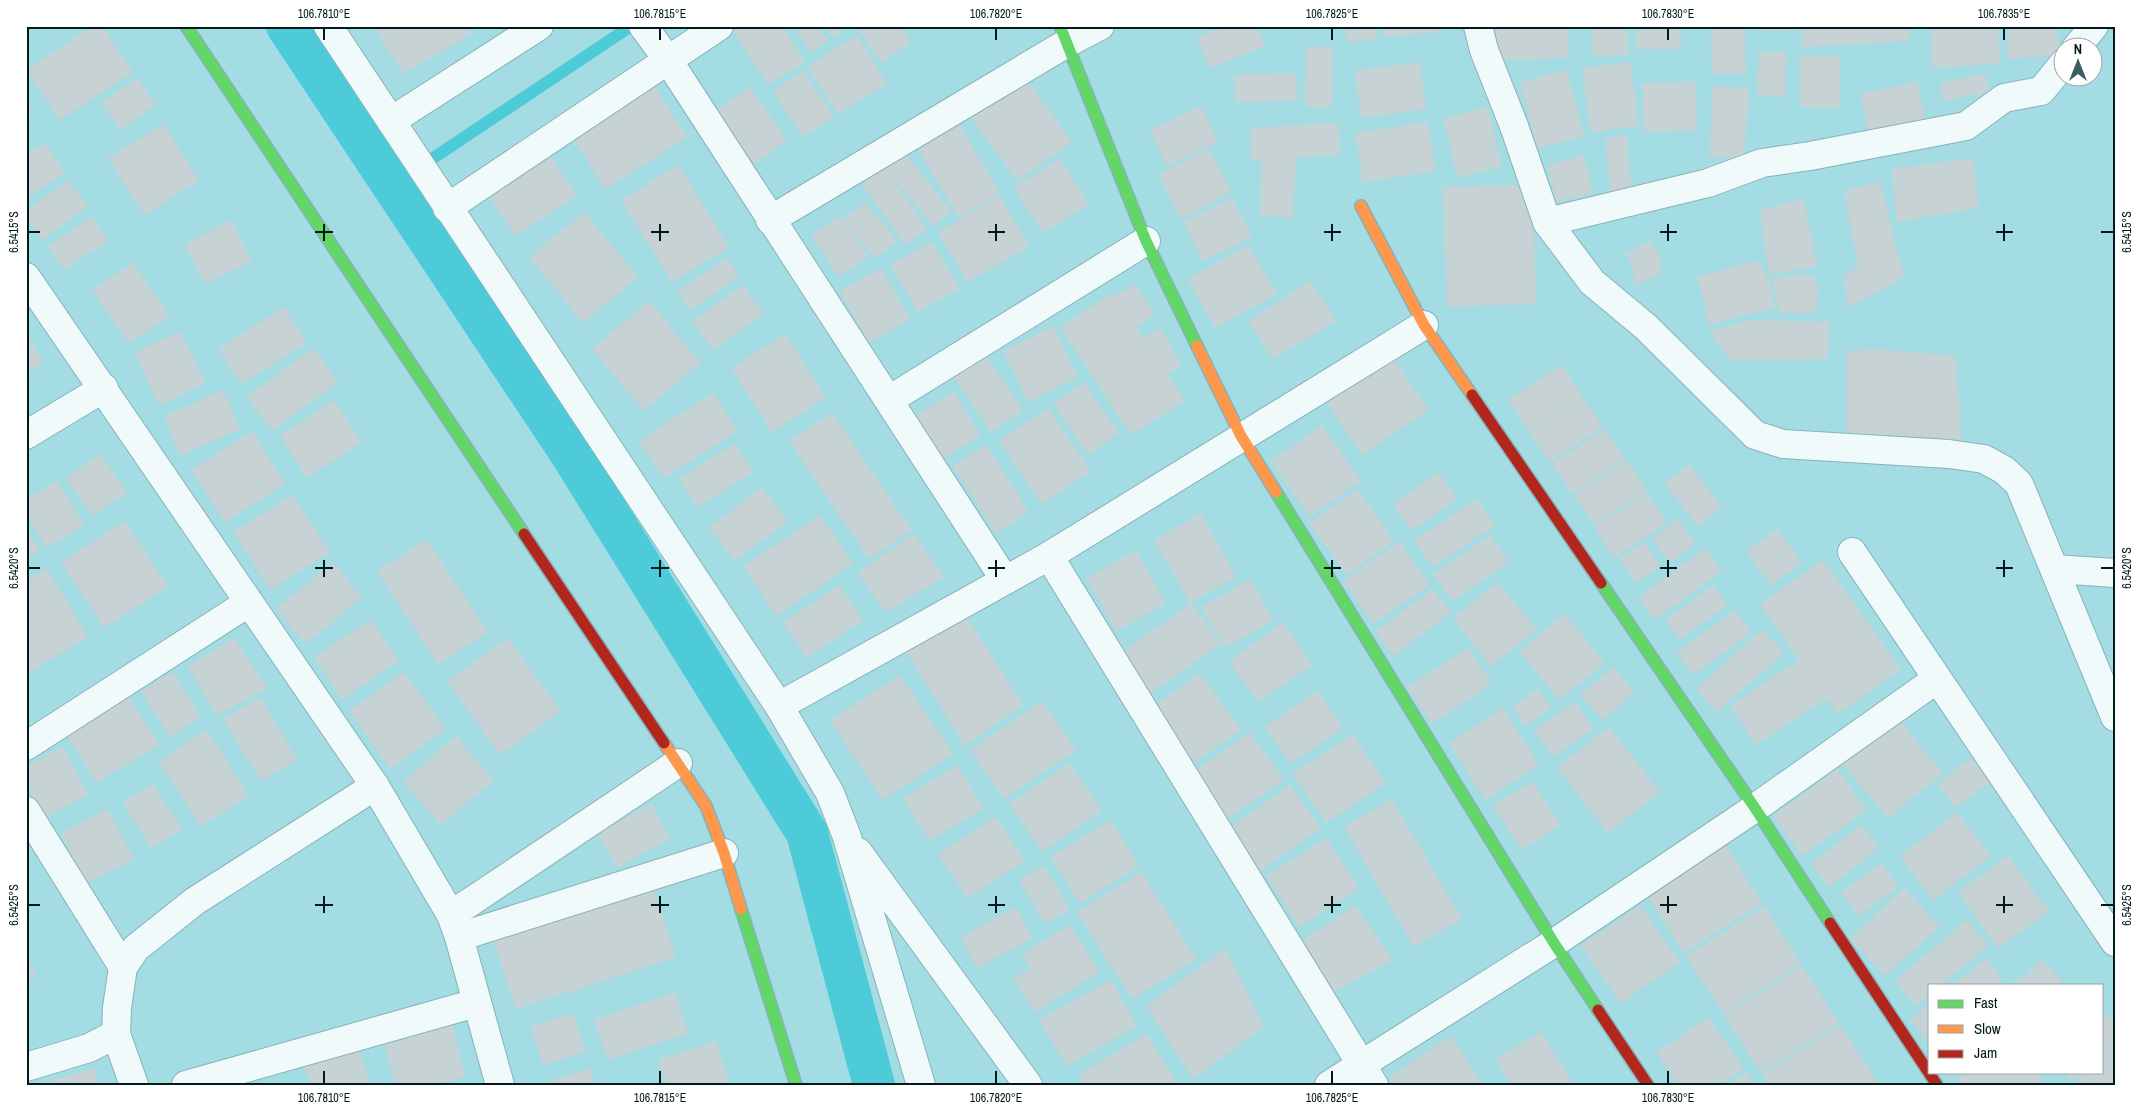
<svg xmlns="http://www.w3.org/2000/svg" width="2141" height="1111" font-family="'Archivo Narrow',sans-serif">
<rect width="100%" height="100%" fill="#a4dce3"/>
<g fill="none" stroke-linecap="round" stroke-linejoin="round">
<polyline stroke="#4dcbd8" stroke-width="12" points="393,185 631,26"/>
<polyline stroke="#4dcbd8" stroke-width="42" points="287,26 570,452 807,833 874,1085"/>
</g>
<g fill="#c6d2d4">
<polygon points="92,26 102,26 133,72 60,120 26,70"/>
<polygon points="374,26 466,26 471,34 403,74"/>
<polygon points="730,26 782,26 805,62 768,85"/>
<polygon points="792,26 817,26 828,41 811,52"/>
<polygon points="824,26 849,26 832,38"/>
<polygon points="866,26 900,26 911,43 881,63 859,31"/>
<polygon points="911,26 921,26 914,31"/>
<polygon points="1224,26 1257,26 1265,46 1210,68 1197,37"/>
<polygon points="1345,26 1376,26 1377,40 1346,42"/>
<polygon points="1383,26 1439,26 1440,32 1384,37"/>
<polygon points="1495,26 1568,26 1569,58 1496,60"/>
<polygon points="1591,26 1627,26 1629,55 1593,56"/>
<rect x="1636" y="26" width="45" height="23"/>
<polygon points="1711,26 1745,26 1746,74 1712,74"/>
<rect x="1758" y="26" width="37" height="5"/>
<polygon points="1801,26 1909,26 1910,41 1802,47"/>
<polygon points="1930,26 1998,26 2000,64 1933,68"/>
<polygon points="2007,26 2057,26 2059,56 2008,59"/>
<polygon points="856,35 887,83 838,114 807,67"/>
<polygon points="1306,47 1332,47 1332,107 1305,107"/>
<polygon points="1759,52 1786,52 1785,97 1757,95"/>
<polygon points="1801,55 1840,56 1840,107 1800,107"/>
<polygon points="1420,62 1426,109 1361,118 1355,71"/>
<polygon points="1630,62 1639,126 1591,132 1582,68"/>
<polygon points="1567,70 1584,137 1537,148 1520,82"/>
<polygon points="803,71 834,117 803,137 773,91"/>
<polygon points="1296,73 1297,101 1235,102 1234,75"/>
<polygon points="1986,74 1990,92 1943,101 1940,83"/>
<polygon points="1025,77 1072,142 1017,181 970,116"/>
<polygon points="137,78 156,104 121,130 101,103"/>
<polygon points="1695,81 1697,130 1644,132 1642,84"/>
<polygon points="1917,82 1926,122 1869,134 1861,94"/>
<polygon points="654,85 687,137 605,189 572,136"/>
<polygon points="1713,86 1749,88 1744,158 1709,156"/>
<polygon points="750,87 787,140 754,164 716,111"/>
<polygon points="26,102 33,112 26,117"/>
<polygon points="1201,106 1218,142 1167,166 1150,130"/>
<polygon points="1488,107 1502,167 1457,177 1443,118"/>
<polygon points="957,120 1000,194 959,218 915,144"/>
<polygon points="1428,122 1436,171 1363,182 1355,133"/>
<polygon points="1338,123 1340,155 1296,157 1293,218 1260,216 1262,159 1251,160 1250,128"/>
<polygon points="164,124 199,181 144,215 108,158"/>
<polygon points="1627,136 1632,195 1611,197 1605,138"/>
<polygon points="45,143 65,173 26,199 26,155"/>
<polygon points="899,146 952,212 933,226 880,161"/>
<polygon points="1209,148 1232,192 1181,219 1158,175"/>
<polygon points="550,155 577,196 515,236 488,195"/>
<polygon points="1584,156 1593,193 1556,202 1547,165"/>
<polygon points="1973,158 1979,208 1897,222 1892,169"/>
<polygon points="879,159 928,230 905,245 856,175"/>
<polygon points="1060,159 1089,204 1043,233 1014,187"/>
<polygon points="678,165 729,247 672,282 621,200"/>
<polygon points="68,180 88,207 42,240 26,219 26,211"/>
<polygon points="1880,181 1904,277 1847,308 1844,277 1858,265 1844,191"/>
<polygon points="1533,184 1536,304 1447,307 1443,187"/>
<polygon points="1000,196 1029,247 967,282 938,232"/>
<polygon points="1232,198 1252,237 1203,261 1183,222"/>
<polygon points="1804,199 1817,266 1769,275 1760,210"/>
<polygon points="865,202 897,241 875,259 843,220"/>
<polygon points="584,212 638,277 583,323 529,257"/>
<polygon points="92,216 108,241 64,270 48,246"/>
<polygon points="840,216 868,257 839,277 811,235"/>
<polygon points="231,220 252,261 205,284 185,244"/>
<polygon points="1651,241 1660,256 1661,274 1635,286 1633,267 1625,253"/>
<polygon points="932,242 960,289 918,312 890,265"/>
<polygon points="1248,245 1277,294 1215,328 1187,279"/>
<polygon points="727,258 740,276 690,310 677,292"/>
<polygon points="1758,260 1770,284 1775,308 1708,325 1704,300 1697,277"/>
<polygon points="133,263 170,316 128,343 92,290"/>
<polygon points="881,268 910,319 869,343 840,291"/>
<polygon points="1795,274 1814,275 1819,290 1815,314 1779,312 1772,279"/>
<polygon points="1310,281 1336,321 1273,359 1248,321"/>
<polygon points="1135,284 1155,314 1136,327 1143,338 1160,328 1182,365 1167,374 1185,401 1131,435 1060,327 1114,292 1116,296"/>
<polygon points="743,285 764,313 713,350 692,321"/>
<polygon points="649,301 701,363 644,411 592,349"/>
<polygon points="284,307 307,343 241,384 218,349"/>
<polygon points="1750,320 1830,322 1827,359 1730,360 1709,331"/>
<polygon points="1053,326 1078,377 1028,402 1003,351"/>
<polygon points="26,330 43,364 26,373"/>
<polygon points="180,331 205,383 159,405 135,353"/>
<polygon points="785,334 826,398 772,432 731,368"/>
<polygon points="313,348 338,382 272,431 247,397"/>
<polygon points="1879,349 1956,356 1962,443 1847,441 1847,351"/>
<polygon points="984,353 1023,411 991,432 952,375"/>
<polygon points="1391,354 1429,410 1362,455 1324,399"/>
<polygon points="1562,365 1582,396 1529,431 1508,400"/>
<polygon points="1084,382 1119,433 1088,455 1053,404"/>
<polygon points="223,390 240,429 180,455 164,416"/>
<polygon points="954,392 981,435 941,460 914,417"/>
<polygon points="713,393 738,431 664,478 639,441"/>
<polygon points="1582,397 1603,427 1550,462 1529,432"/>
<polygon points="334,400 362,442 307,478 280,436"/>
<polygon points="1048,408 1091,471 1042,504 999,441"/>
<polygon points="832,413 912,530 869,559 789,441"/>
<polygon points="1322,425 1361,481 1310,517 1271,461"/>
<polygon points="1605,429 1625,459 1572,494 1552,464"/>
<polygon points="252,431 285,484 225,522 191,470"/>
<polygon points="735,443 753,472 697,507 679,479"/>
<polygon points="986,445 1029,512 996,534 953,466"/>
<polygon points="100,454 127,492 93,516 66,478"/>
<polygon points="1627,460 1647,491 1594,525 1574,495"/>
<polygon points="1689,465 1722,507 1698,526 1664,484"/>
<polygon points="1439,472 1457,499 1412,531 1393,504"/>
<polygon points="57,481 84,525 47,548 26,514 26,499"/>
<polygon points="762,487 788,521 735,561 709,528"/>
<polygon points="1358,489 1394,541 1346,575 1309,523"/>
<polygon points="1647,493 1667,523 1614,558 1594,527"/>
<polygon points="293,495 330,552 270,590 233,532"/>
<polygon points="1477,499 1495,526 1432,567 1414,540"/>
<polygon points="1201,513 1236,577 1190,603 1154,540"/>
<polygon points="820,515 853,563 777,616 743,566"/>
<polygon points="1678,519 1695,543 1670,563 1652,540"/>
<polygon points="125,521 168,587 104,628 61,562"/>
<polygon points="1777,529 1802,563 1771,585 1746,551"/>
<polygon points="26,530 40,550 26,559"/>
<polygon points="914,534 944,577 886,612 857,573"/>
<polygon points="1490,535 1510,562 1452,601 1433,574"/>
<polygon points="427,539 488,632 438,664 377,571"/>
<polygon points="1400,541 1430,585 1373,624 1343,581"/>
<polygon points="1644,542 1660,566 1636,583 1619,558"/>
<polygon points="1705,548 1722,571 1655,620 1638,598"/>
<polygon points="1136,550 1166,603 1117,631 1086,579"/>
<polygon points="1823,560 1901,669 1838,714 1827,698 1756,745 1730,706 1799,660 1760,604"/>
<polygon points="333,562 362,597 306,644 276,609"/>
<polygon points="47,568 88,637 30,672 26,666 26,581"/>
<polygon points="1250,579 1274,620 1225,648 1201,607"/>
<polygon points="1498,582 1537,630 1491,666 1453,618"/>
<polygon points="839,585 863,620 807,658 783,623"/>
<polygon points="1713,585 1728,605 1680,640 1666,620"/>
<polygon points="1432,589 1451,612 1394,656 1375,632"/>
<polygon points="1191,603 1221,644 1147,696 1118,655"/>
<polygon points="1735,610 1751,633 1693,675 1676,652"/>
<polygon points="965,614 1023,705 965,746 906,652"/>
<polygon points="1564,614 1605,663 1560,700 1519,652"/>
<polygon points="371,620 399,661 342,699 314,657"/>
<polygon points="1283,622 1312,665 1258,702 1229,661"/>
<polygon points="1762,630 1784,653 1717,712 1696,689"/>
<polygon points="234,638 267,688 217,716 188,666"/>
<polygon points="508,638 561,711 500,755 447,681"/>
<polygon points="1468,648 1492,684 1432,724 1407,687"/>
<polygon points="1613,667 1635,692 1603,720 1580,694"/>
<polygon points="172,672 201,716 170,737 141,691"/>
<polygon points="404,672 446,729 390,769 349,711"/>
<polygon points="1200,673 1241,730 1189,767 1148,710"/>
<polygon points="900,675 953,754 883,800 830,720"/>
<polygon points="1538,689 1551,708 1525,726 1512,706"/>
<polygon points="1317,691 1343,728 1291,764 1265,727"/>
<polygon points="129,697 159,745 96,783 66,734"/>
<polygon points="260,697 297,759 261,781 223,719"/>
<polygon points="1042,701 1076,750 1004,799 970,750"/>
<polygon points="1575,702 1594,729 1553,757 1534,730"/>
<polygon points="1503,708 1539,765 1486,800 1449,743"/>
<polygon points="1897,717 1943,773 1888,818 1841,763"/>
<polygon points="1609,727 1660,792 1608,833 1557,767"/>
<polygon points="207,730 249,796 201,826 159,761"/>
<polygon points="1250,732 1284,780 1222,823 1189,775"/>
<polygon points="1353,734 1386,783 1326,823 1292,774"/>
<polygon points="456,736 494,780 441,825 403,781"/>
<polygon points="63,747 88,794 45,818 26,785 26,767"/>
<polygon points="1971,758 1990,782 1956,808 1937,784"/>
<polygon points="1069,763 1102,810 1043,852 1009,804"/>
<polygon points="957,765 984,808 929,841 903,798"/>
<polygon points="1837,769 1867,809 1803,856 1773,816"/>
<polygon points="1532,781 1561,825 1522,850 1493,806"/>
<polygon points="153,784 182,829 151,848 123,802"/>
<polygon points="1290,785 1321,828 1256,874 1225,831"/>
<polygon points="1392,799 1462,919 1414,947 1344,827"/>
<polygon points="651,804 670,838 617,868 597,833"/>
<polygon points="108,809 134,859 86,883 61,833"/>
<polygon points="1957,812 1991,856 1933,900 1900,856"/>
<polygon points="996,817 1025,861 967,898 938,854"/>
<polygon points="1111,820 1139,866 1080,903 1050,857"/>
<polygon points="1861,825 1879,848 1829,887 1811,864"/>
<polygon points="1327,838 1359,888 1299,927 1266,876"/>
<polygon points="1726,845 1762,903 1684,953 1647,895"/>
<polygon points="2008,856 2049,911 1998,948 1958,892"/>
<polygon points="1881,863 1899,886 1859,916 1841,893"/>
<polygon points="1044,866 1070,909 1045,924 1019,880"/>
<polygon points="1141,872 1197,959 1132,999 1077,912"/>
<polygon points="653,888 676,957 516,1009 493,940"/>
<polygon points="1904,888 1940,926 1885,976 1850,939"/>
<polygon points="1355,905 1393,960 1328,995 1298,944"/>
<polygon points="1640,905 1680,962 1621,1003 1581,946"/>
<polygon points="1764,906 1801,964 1723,1013 1686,956"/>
<polygon points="1016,907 1033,938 977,968 960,937"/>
<polygon points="1967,920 1989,946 1941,985 1930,985 1930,994 1916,1006 1895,981"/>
<polygon points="1070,925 1100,972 1035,1012 1013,978 1030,968 1021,955"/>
<polygon points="1225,948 1264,1027 1193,1079 1146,1006"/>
<polygon points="26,954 37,977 26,981"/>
<polygon points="1986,958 2003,979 1996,985 1953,985"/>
<polygon points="2042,960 2062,981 2058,985 2014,985"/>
<polygon points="1802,966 1839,1023 1761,1073 1724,1015"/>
<polygon points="1111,980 1137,1026 1066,1066 1039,1020"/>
<polygon points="675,992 688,1033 608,1060 594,1020"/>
<polygon points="1930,1003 1930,1038 1927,1040 1910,1019"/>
<polygon points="2102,1007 2115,1025 2115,1052 2102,1060"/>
<polygon points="574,1014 585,1052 543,1065 531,1026"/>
<polygon points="451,1017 465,1077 432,1085 395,1085 382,1034"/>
<polygon points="1708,1017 1744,1068 1720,1085 1679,1085 1656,1053"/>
<polygon points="1840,1025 1878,1083 1875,1085 1769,1085 1762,1075"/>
<polygon points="1541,1032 1574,1085 1511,1085 1495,1059"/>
<polygon points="1147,1034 1178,1085 1084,1085 1078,1075"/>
<polygon points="1451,1036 1484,1085 1394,1085 1389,1077"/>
<polygon points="356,1041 370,1085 310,1085 301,1058"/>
<polygon points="716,1041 730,1085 666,1085 658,1060"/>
<polygon points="2114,1054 2115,1085 2071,1085 2088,1072 2102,1072 2102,1062"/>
<polygon points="94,1068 99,1085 39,1085 39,1084"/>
<polygon points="590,1068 595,1085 546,1085 545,1083"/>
<polygon points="1746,1072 1755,1085 1728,1085"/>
<polygon points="1967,1072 2038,1072 2047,1085 1960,1085 1957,1080"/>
<polygon points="2064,1072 2084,1072 2070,1081"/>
<polygon points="249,1077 251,1085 222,1085"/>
</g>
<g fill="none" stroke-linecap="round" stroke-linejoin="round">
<defs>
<g id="street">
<polyline points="328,26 779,706 830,793 847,837 921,1085"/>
<polyline points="643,26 668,60 1005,580"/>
<polyline points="1478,26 1484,50 1514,126 1547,222 1592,282 1646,327 1755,435 1783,444 1949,454 1984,459 2004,470 2019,484 2115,717"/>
<polyline points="2076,48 2094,26"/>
<polyline points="391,121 539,26"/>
<polyline points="447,208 719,26"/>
<polyline points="770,220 1067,43 1100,26"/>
<polyline points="1547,222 1708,183 1762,163 1810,156 1966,126 2004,98 2041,91 2064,63"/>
<polyline points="26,277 375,786 451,915 459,937 500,1085"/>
<polyline points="889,400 1146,241"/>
<polyline points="26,435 104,388"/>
<polyline points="1852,552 2115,942"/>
<polyline points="1049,556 1374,1085"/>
<polyline points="2055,569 2115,573"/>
<polyline points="779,706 1049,556 1424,325"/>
<polyline points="26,746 248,603"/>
<polyline points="26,811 123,967"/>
<polyline points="858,852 1028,1085"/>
<polyline points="451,915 678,763"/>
<polyline points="459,937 724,853"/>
<polyline points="116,1034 134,1085"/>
<polyline points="26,1067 89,1048 116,1034 117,1008 123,967 136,948 195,901 375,786"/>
<polyline points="186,1085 476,1003"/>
<polyline points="1329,1085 1554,943 1755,808 1937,679"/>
</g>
<g id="fast">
<polyline points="186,26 524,534"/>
<polyline points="1060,26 1146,241 1197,346"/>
<polyline points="1276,492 1554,943 1598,1010"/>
<polyline points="1601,583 1755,808 1830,923"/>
<polyline points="741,909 796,1085"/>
</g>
<g id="slow">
<polyline points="1361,206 1424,325 1472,395"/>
<polyline points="1197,346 1241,436 1276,492"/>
<polyline points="664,743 706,806 724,853 741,909"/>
</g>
<g id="jam">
<polyline points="1472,395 1601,583"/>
<polyline points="524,534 664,743"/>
<polyline points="1830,923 1937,1085"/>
<polyline points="1598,1010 1648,1085"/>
</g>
</defs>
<use href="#street" stroke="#85b3b9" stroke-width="30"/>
<use href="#fast" stroke="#85b3b9" stroke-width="14"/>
<use href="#slow" stroke="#85b3b9" stroke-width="14"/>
<use href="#jam" stroke="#85b3b9" stroke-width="14"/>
<use href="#street" stroke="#f1fafb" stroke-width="28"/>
<use href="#fast" stroke="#63d668" stroke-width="11"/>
<use href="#slow" stroke="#ff974d" stroke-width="11"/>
<use href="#jam" stroke="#b3261e" stroke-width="11"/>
</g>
<path fill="none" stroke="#031a1c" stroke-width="2" d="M324,28v12M660,28v12M996,28v12M1332,28v12M1668,28v12M2004,28v12M324,224v17M660,224v17M996,224v17M1332,224v17M1668,224v17M2004,224v17M28,232h12M315,232h18M651,232h18M988,232h17M1324,232h17M1660,232h17M1996,232h17M2101,232h13M324,560v17M660,560v17M996,560v17M1332,560v17M1668,560v17M2004,560v17M28,568h12M315,568h18M651,568h18M988,568h17M1324,568h17M1660,568h17M1996,568h17M2101,568h13M324,896v17M660,896v17M996,896v17M1332,896v17M1668,896v17M2004,896v17M28,905h12M315,905h18M651,905h18M988,905h17M1324,905h17M1660,905h17M1996,905h17M2101,905h13M324,1071v13M660,1071v13M996,1071v13M1332,1071v13M1668,1071v13"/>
<rect width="2141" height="1111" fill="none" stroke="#ffffff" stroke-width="55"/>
<rect x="1928" y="984" width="175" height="90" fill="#ffffff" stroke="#9aa3a4"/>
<rect x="1938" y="1000" width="25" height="8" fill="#63d668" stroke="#9aa3a4"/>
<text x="1974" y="1008" font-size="15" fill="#031a1c">Fast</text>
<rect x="1938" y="1025" width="25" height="8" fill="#ff974d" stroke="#9aa3a4"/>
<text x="1974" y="1034" font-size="15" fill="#031a1c">Slow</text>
<rect x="1938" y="1050" width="25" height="8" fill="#b3261e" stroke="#9aa3a4"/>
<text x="1974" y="1058" font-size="15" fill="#031a1c">Jam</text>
<g transform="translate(2078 62)"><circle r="24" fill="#ffffff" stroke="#9aa3a4"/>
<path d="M0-4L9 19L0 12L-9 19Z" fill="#3b5e62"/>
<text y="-8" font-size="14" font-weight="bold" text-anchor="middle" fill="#031a1c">N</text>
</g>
<rect x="28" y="28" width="2086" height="1056" fill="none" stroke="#031a1c" stroke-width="2"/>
<g font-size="12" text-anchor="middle" fill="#031a1c">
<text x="324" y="18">106.7810°E</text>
<text x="660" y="18">106.7815°E</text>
<text x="996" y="18">106.7820°E</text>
<text x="1332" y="18">106.7825°E</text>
<text x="1668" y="18">106.7830°E</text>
<text x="2004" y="18">106.7835°E</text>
<text transform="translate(14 232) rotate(-90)" y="4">6.5415°S</text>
<text transform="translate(2127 232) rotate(-90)" y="4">6.5415°S</text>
<text transform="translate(14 568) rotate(-90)" y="4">6.5420°S</text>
<text transform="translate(2127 568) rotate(-90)" y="4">6.5420°S</text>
<text transform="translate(14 905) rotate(-90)" y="4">6.5425°S</text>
<text transform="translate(2127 905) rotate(-90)" y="4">6.5425°S</text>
<text x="324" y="1102">106.7810°E</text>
<text x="660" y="1102">106.7815°E</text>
<text x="996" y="1102">106.7820°E</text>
<text x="1332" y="1102">106.7825°E</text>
<text x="1668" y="1102">106.7830°E</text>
</g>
</svg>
